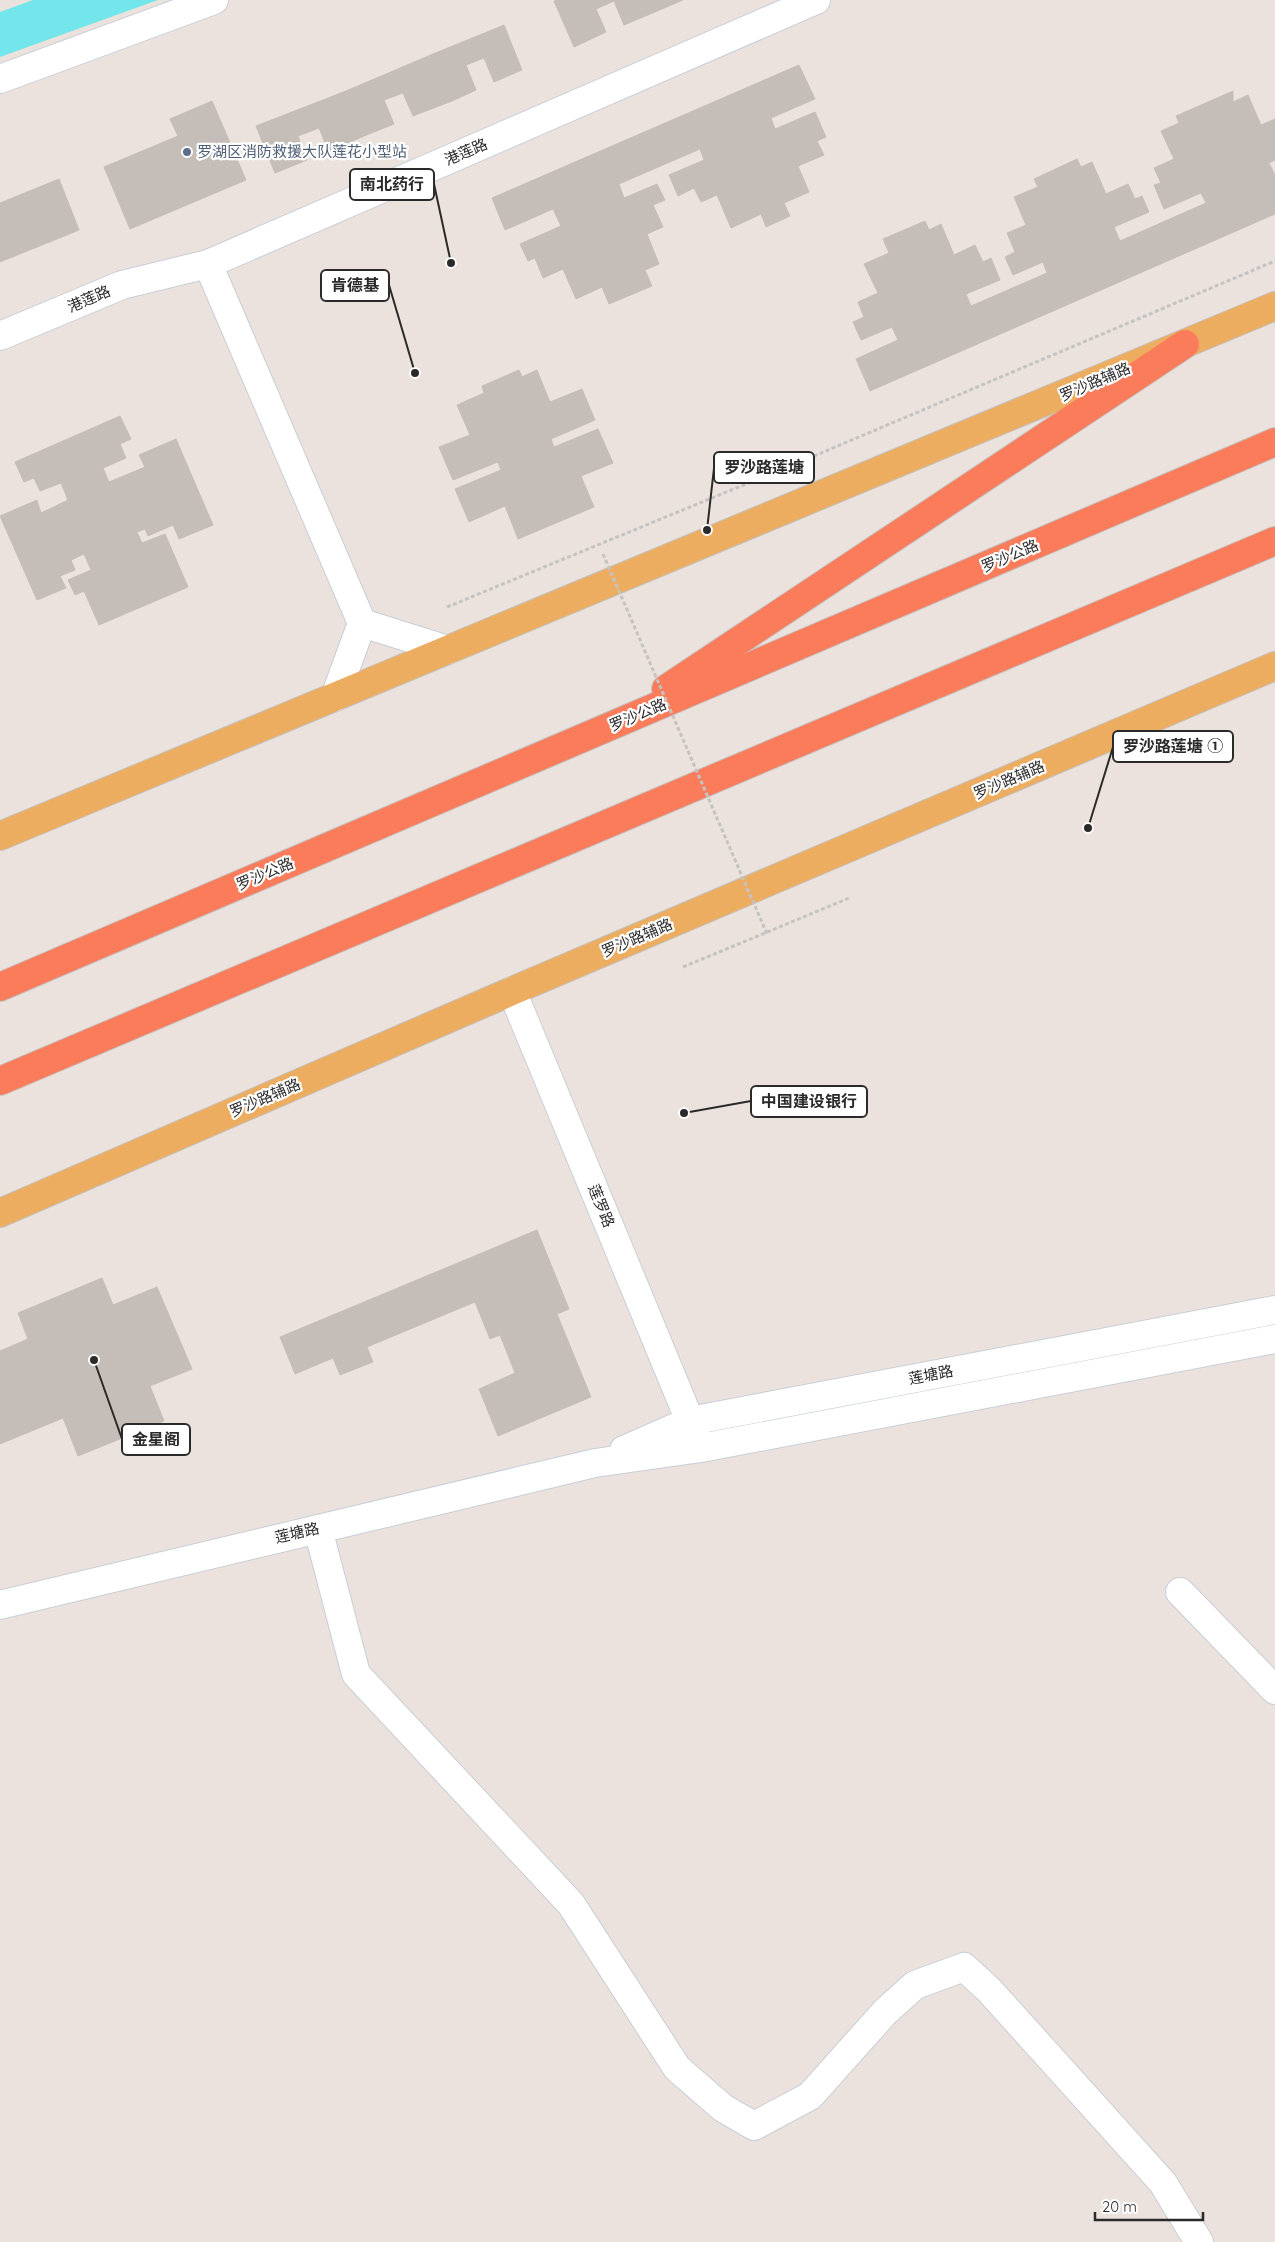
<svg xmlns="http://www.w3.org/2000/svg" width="1275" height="2242" font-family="Quicksand,'Noto Sans SC',sans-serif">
<rect width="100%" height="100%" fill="#ece2dd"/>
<polygon fill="#72e6eb" points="33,0 158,0 0,57 0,12"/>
<g fill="#c4bdb8" stroke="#c7beb6">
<polygon points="557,0 650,0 655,12 624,25 614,1 596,9 606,32 574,47 554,1"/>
<polygon points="650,0 683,0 655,12"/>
<polygon points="504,25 522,70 494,82 484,58 466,65 476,90 452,101 433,54"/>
<polygon points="433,54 452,101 413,116 403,93 384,100 394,124 364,136 346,91"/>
<polygon points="799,65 815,99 771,118 775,129 815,112 826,137 817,141 824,155 798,166 809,192 784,203 790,216 766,227 761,214 731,228 717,195 701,202 694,188 678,196 669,175 704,160 700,149 619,184 624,198 657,184 665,200 653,205 663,227 647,234 659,264 645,270 652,286 609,304 602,287 576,299 563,269 543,278 535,258 528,261 520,244 561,226 553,209 505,230 492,198"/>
<polygon points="346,91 364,136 329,152 319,128 298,136 307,160 275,173 256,126"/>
<polygon points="1233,91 1233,102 1248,95 1261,125 1275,119 1275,160 1269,163 1275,175 1275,214 870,391 856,359 898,340 892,327 861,340 853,322 864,317 858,302 878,293 864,264 889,253 883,239 925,221 929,230 941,224 954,255 975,245 983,262 991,258 1000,280 966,294 971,306 1047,273 1043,262 1013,275 1005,257 1015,252 1007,233 1026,225 1014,197 1038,187 1034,179 1077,159 1081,167 1092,162 1106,194 1128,184 1135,199 1142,196 1149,212 1114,227 1120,241 1206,203 1201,193 1164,209 1154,185 1161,183 1154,168 1174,159 1161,131 1179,123 1176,116"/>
<polygon points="212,101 246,180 130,229 104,167 178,136 170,119"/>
<polygon points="59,179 79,230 0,262 0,203"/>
<polygon points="519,370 522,377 537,370 550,402 582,389 595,420 551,439 554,447 598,429 613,463 581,476 594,507 518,539 505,506 469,522 455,489 501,470 498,462 453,480 439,447 470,435 457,405 484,393 482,386"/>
<polygon points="120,416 131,439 120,444 126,458 103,468 109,482 145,467 139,455 176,439 213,525 179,539 173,525 148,536 145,529 137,532 142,543 165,534 188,587 99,625 84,591 75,595 68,580 91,570 84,554 71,560 75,570 60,576 66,588 37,600 0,516 37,500 41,513 68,500 61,483 40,491 34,478 24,482 15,462"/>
<polygon points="537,1230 569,1309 557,1314 591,1397 498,1436 479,1389 515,1373 500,1335 490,1339 475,1302 367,1347 373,1362 340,1375 333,1358 295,1374 280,1337"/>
<polygon points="102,1278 113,1305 157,1287 192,1369 150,1386 164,1421 78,1456 63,1418 0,1444 0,1351 28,1339 18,1313"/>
</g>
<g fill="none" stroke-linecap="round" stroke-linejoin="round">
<defs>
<g id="minor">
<polyline points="0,79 214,0"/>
<polyline points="208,264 362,623 335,697"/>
<polyline points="0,336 122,285 208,264 816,0"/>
<polyline points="362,623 448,650"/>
<polyline points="512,991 697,1438"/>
<polyline points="624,1450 690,1421 1275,1310"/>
<polyline points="318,1529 356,1674 571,1904 677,2068 723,2108 754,2126 810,2096 885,2012 915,1985 964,1967 989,1990 1163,2183 1199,2242"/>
<polyline points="1180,1592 1275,1690"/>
<polyline points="0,1605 595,1463 701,1448 1275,1339"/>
</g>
<g id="major">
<polyline points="0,836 1275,306"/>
<polyline points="0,1213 512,991 1275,666"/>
</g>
<g id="highway">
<polyline points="666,689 1185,344"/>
<polyline points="0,987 1275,442"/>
<polyline points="0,1081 1275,541"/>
</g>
</defs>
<use href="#minor" stroke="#c8ced8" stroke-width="30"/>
<use href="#major" stroke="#c3c3c3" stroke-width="30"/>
<use href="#highway" stroke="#c3c3c3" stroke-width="30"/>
<g stroke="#c3c3c3" stroke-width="3" stroke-dasharray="4 2.5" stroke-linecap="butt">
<polyline points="447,607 814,456 1275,261"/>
<polyline points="683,967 849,898"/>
</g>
<use href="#minor" stroke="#fff" stroke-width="28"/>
<use href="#major" stroke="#edad61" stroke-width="28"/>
<use href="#highway" stroke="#fa7c5a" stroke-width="28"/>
<polyline stroke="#c3c3c3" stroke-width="3" stroke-dasharray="4 2.5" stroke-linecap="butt" points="603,554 767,934"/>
</g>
<circle fill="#5c6f8a" stroke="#fff" stroke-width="2" cx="187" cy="152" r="5"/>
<g text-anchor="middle" stroke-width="4.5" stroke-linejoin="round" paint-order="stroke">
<g font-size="15" fill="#4e5e75" stroke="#fff" text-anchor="start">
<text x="197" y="157">罗湖区消防救援大队莲花小型站</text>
</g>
<g font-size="15" fill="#2a2a2a" stroke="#fff">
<text transform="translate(466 152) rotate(-23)" y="5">港莲路</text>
<text transform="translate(89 299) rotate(-23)" y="5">港莲路</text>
<text transform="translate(1095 382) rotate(-23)" y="5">罗沙路辅路</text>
<text transform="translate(1010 556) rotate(-23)" y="5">罗沙公路</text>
<text transform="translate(638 715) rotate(-23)" y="5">罗沙公路</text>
<text transform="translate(1009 780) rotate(-23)" y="5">罗沙路辅路</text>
<text transform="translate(265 874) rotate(-23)" y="5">罗沙公路</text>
<text transform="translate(637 938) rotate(-23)" y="5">罗沙路辅路</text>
<text transform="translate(265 1098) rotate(-23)" y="5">罗沙路辅路</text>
<text transform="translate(601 1206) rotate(68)" y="5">莲罗路</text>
<text transform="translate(931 1375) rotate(-11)" y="5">莲塘路</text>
<text transform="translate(297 1533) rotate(-13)" y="5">莲塘路</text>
</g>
</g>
<path fill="none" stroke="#2a2a2a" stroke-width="2" d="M451 263L434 184M415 373L389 285M707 530L714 468M1088 828L1113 747M684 1113L751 1101M94 1360L122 1439"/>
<g fill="#2a2a2a" stroke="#fff" stroke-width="2">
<circle cx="451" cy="263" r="5"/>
<circle cx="415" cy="373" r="5"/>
<circle cx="707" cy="530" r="5"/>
<circle cx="1088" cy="828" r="5"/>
<circle cx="684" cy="1113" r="5"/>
<circle cx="94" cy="1360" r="5"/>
</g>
<g fill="#fff" stroke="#2a2a2a" stroke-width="2">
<rect x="350" y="169" width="84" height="31" rx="5"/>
<rect x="321" y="270" width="68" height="31" rx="5"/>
<rect x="714" y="452" width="100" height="31" rx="5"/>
<rect x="1113" y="731" width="120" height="31" rx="5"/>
<rect x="751" y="1086" width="116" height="31" rx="5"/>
<rect x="122" y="1424" width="68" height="31" rx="5"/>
</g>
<g font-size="16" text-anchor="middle" font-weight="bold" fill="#2a2a2a">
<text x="392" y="190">南北药行</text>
<text x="355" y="291">肯德基</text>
<text x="764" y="473">罗沙路莲塘</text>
<text x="1173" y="752">罗沙路莲塘 ①</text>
<text x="809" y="1107">中国建设银行</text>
<text x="156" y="1445">金星阁</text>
</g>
<path d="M1095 2212v8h108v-8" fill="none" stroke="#2a2a2a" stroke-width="2.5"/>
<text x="1102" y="2212" font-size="15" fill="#2a2a2a" stroke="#ffffff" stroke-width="4" paint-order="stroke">20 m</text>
</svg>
